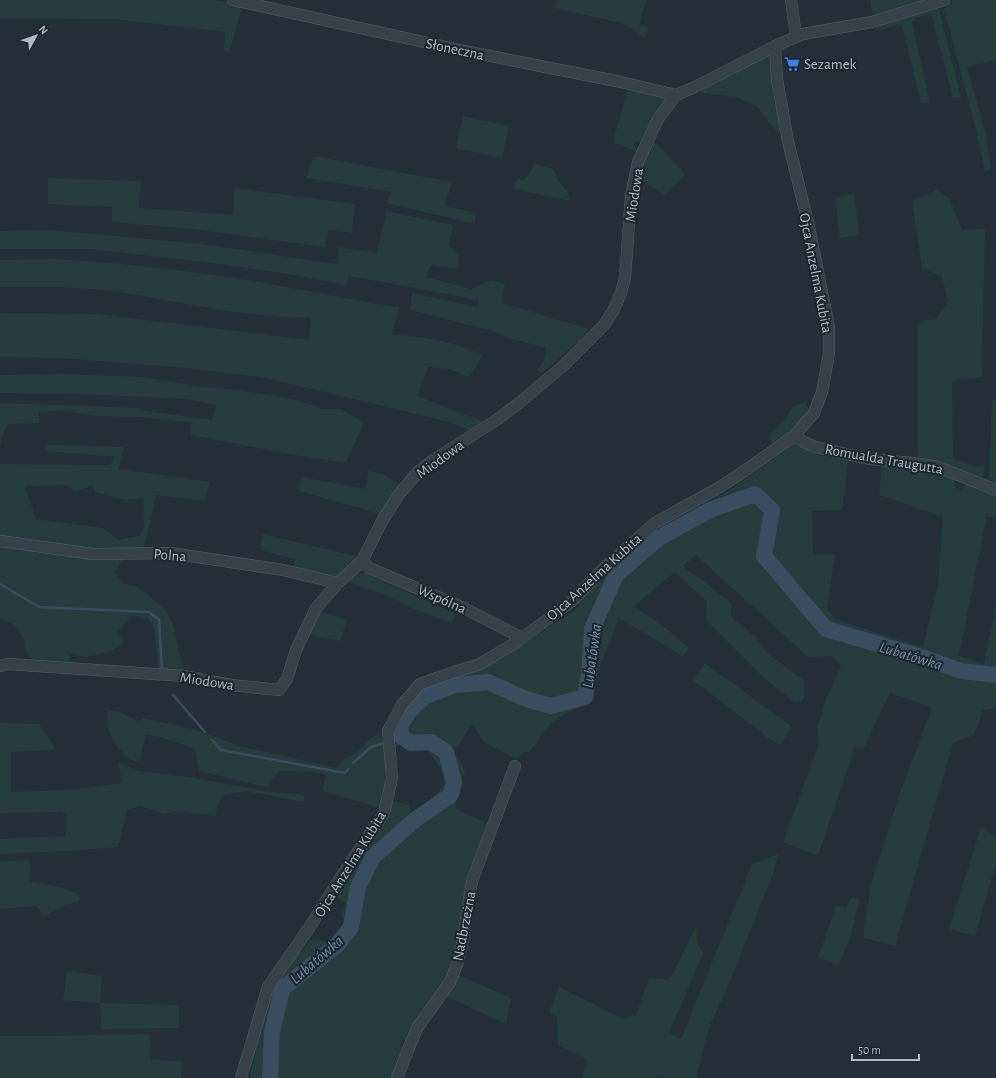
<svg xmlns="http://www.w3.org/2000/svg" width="996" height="1078" font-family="'Alegreya Sans',sans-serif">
<rect width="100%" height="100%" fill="#242f3a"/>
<g fill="#273c3c" fill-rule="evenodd">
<polygon points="0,0 213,0 243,5 229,53 224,49 225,32 114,19 0,18"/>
<polygon points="557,0 646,0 639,25 648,27 645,38 625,24 555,8"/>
<polygon points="870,0 922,0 923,3 873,18"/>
<polygon points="953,0 996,0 996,60 967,67 986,135 991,170 985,171 974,122 944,9 945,5"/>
<polygon points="937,7 939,9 961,97 953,98 931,14 915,18 912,22 930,103 921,104 902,25 898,25 876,30 876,26"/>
<polygon points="767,53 770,56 781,130 779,134 757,107 736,97 701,93 700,90"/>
<polygon points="628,88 667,97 668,100 640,142 635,142 634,146 637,148 636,151 613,142"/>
<polygon points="463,116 509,126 502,158 456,148"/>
<polygon points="653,140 685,174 665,196 640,179 638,176"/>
<polygon points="314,156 452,182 445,206 476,213 475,224 387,203 391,192 306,178"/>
<polygon points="534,164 554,169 558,180 567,191 570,201 513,189 517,179 523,180 528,176"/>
<polygon points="48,178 141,181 139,208 232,215 235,188 355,204 352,233 328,230 325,247 192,229 112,222 112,207 48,204"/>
<polygon points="936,190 950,199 962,230 985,229 982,377 952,381 953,459 979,467 982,465 985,467 984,476 981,479 921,461 918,454 918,325 921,321 936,319 948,301 942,277 922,268 912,201"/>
<polygon points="854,193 859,235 840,238 835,198"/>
<polygon points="386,211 453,225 449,246 459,255 457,269 431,265 426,277 471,289 491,280 505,284 502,303 589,329 581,339 542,373 537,370 543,361 546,348 505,337 492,331 410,310 412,293 478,307 479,301 442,293 349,276 347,285 288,274 205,262 91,249 0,249 0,231 43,230 84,233 201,244 337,264 339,247 377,253"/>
<path d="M54,259c66,4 133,11 199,22 49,8 97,19 146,26l-7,28c31,1 64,7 91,20l-14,22 -19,-8 -22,-2 -11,29 67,26 -15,8 -20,-8 -183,-44 -80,-10 -125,-10 -61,-1v-44l98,1 211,26 2,-22 -30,-1 -55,-6 -118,-21 -45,-3h-63v-27z"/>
<polygon points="59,374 143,377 196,386 245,391 297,400 323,409 341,409 364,422 346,463 300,456 191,435 191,423 143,417 95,416 60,410 39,412 39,423 8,424 3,435 0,445 0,403 138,408 146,411 212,420 216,405 186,399 85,394 0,393 0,375"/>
<polygon points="992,399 996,399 996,487 993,485 989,476"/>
<polygon points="805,402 809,410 792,432 772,445 770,435 785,419 793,407"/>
<path d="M794,444l26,11 29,4 -7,51 -30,1 1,43 22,1 -8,54 9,11 87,27 15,-63 5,-67 -64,-22 3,-31 30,2 42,12 1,10 7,3 4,-9 30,13v23l-11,-2 1,4 -27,136 25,8 12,-61v105l-13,2 -9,25 -21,8 -58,203 -32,-8 8,-54 30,-94 31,-82 -42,-15 -26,55 -9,-1 -37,109 -35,-14 35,-96 -1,-18 10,-32 14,-30 -8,-10 -25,1 -112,-102 -13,11 49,37 -1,13 26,22 11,16 36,26v19l-8,5 -30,-24 -60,-60 1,-18 -32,-30 -41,34 34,24 21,18 -6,8 -64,-38 -33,85 -29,16 -9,8 -19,26 -4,-2 -8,9 -33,-18 -12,-17 -15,23 -6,-2 14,25 -10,26 1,12 32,15 -10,23 -11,33 -2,30 -14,56 -6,17 -35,56h-7l-3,7 6,2 -12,30h-144c6,-27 10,-57 21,-83 8,-20 26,-38 39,-55l18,1 16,-13 3,-9 -6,-3 5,-13 -12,-6 19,-32 18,-21 18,-28 4,-15 16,4 1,8 14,-4 3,-7 11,-9 6,-9 -3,-15 -13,-19 -24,-7 -9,3 1,-20 12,-22 10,-11 12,-9 25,-8 2,12 8,-1 -2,-12 53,-26 59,-39 17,-23 69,-60 69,-37z"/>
<path d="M49,445l75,2 -5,22 91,13 -5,19 -49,-6 -6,28 -7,26 -41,2 -102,-14v-73l110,1 4,-8 -68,-6 -2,-3zM66,485l9,6 18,-5 3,6 29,8 18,-2 1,28 -5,10 -21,4 -15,-12 -67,-9 -11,-33z"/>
<polygon points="369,470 382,474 401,485 381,516 366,510 299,491 301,477 365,489"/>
<polygon points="263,533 271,536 360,557 339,577 293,568 295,559 260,550"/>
<path d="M0,544c41,10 83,11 125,12l-10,16 9,12 13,2 29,24 7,15 10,45 -24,2 -5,-44 -6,-10 -17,-2 -14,17 6,5 -1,7 -13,7 -22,5 -17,-3 1,11 -38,-3 -9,-16 1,-6 -12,-16 -13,-5z"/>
<polygon points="356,573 364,573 371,576 456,614 451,623 413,609 383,594 347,582"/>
<polygon points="321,611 347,620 340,641 308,635"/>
<polygon points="705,663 791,726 781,745 769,739 692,679"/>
<path d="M107,710l12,2 19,9 5,-3 54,12 42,16 98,22 7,-10 12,-4 14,-16 9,-4c0,0 4,4 4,5 6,13 1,55 -3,69l-58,-17 4,-16 -12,-3 -34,-1 -10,9 -1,8 -70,-17 -4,-22 -31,-11 -18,-4 -7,28c-12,-1 -26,-18 -29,-29 -3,-7 -2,-16 -3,-23z"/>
<polygon points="0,723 39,724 56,750 11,752 11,792 70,790 122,783 118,762 138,771 189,777 271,792 298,794 305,796 303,802 246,791 223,795 217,809 216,816 176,811 164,814 140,806 127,810 118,847 65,851 0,854 0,839 65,836 66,816 62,812 0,813"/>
<polygon points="981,827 996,837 996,863 975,936 949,929"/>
<path d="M778,854l-5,20 -46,115 -17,36 -14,53h-25l-14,-3 -1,3h-74l5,-18 -29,-15 -1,-28 -8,-5 10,-25 63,31 14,-3 13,-37 20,2c11,-17 17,-37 27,-54l1,16 6,12 -34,79 12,6 71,-175z"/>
<polygon points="29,860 31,882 60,887 79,894 80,901 66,905 43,917 39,909 35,906 0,909 0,862"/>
<polygon points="852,897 860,900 851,934 839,965 818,958 836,906 846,908"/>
<polygon points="67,971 102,976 100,1003 179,1005 179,1028 101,1029 100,1003 63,1000"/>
<polygon points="458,975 511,998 506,1024 447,997"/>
<polygon points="149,1034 151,1059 183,1062 181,1078 0,1078 0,1036 46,1036"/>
</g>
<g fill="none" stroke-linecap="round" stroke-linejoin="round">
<g stroke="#3a4e62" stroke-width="2.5">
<polyline points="0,584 39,607 149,612 159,620 162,671"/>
<polyline points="173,695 205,732"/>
<polyline points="396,739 401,736"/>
<polyline points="212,740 221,750 345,773 348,769"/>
<polyline points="353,763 371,747 384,743"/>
</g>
<polyline stroke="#3a4e62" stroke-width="16" points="270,1078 272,1033 282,989 337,945 351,927 358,887 373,857 416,819 451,795 454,782 446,752 431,742 411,743 401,736 400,725 412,708 426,696 455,685 488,682 526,699 551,706 585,697 589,673 592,629 616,575 659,538 710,510 755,494 772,510 764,556 826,629 925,658 961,671 996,675"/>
<defs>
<g id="minor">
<polyline points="233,0 460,50 621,82 676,95"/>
<polyline points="791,0 796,36"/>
<polyline points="794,436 802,441 815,447 869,459 913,463 938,467 996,490"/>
<polyline points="0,541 93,554 170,553 283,570 338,583"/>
<polyline points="362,561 369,568 464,608 522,638"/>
<polyline points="0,666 8,664 184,676 231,685 279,690 287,679 296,650 316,608 338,583 362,561 382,521 400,493 418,472 432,461 498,419 519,403 563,366 604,325 613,311 621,293 625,278 631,196 638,162 658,119 676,95 695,87 775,46 803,34 872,22 944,0"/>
<polyline points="241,1078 268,987 309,928 344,872 384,813 392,778 388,731 402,705 420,684 451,673 480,664 515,643 552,616 573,600 605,567 655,523 720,487 743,472 794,436 814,413 822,392 829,353 829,327 809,227 788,141 777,79 775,46"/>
<polyline points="397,1078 410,1045 418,1027 450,982 457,965 462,945 472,881 515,766"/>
</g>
</defs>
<use href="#minor" stroke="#555f68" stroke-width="12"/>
<use href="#minor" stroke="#37414a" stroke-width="11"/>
</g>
<defs>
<symbol id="supermarket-bare" viewBox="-9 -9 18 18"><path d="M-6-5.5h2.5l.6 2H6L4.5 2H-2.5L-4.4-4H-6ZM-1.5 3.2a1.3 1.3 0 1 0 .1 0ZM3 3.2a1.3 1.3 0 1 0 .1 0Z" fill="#3f7fe0" stroke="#1c262f" stroke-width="2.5" paint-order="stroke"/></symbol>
</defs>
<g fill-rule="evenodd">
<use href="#supermarket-bare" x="781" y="53" width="22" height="22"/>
</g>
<g text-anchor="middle" stroke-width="4" stroke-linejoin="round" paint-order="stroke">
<g font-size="15" fill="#b3bcc6" stroke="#1c262f">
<text transform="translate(455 49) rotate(12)" y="5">Słoneczna</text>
<text transform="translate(634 195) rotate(-81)" y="5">Miodowa</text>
<text transform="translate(816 273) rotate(79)" y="5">Ojca Anzelma Kubita</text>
<text transform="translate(440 459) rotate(-36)" y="5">Miodowa</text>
<text transform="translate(884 459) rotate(10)" y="5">Romualda Traugutta</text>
<text transform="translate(170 555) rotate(5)" y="5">Polna</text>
<text transform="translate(594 577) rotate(-42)" y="5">Ojca Anzelma Kubita</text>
<text transform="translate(442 599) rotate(24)" y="5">Wspólna</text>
<text transform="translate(207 681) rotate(9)" y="5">Miodowa</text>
<text transform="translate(350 864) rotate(-58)" y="5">Ojca Anzelma Kubita</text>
<text transform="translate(464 926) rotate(-79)" y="5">Nadbrzeżna</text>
</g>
<g font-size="15" fill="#b3bcc6" stroke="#1c262f" text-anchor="start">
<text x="804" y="69">Sezamek</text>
</g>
<g font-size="16" font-style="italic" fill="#748fa8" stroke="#1c262f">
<text transform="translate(911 655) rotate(17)" y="6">Lubatówka</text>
<text transform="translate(591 656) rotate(-82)" y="6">Lubatówka</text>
<text transform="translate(316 959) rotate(-41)" y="6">Lubatówka</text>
</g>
</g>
<g transform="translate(36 36) rotate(50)" stroke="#1c262f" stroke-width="3" paint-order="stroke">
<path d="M0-3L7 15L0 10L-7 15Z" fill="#b3bcc6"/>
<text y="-6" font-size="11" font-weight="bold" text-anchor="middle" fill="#b3bcc6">N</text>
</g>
<path d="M852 1054v6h67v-6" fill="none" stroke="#b3bcc6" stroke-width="2"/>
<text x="858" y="1054" font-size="12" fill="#b3bcc6" stroke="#1c262f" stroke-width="3" paint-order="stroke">50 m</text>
</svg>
